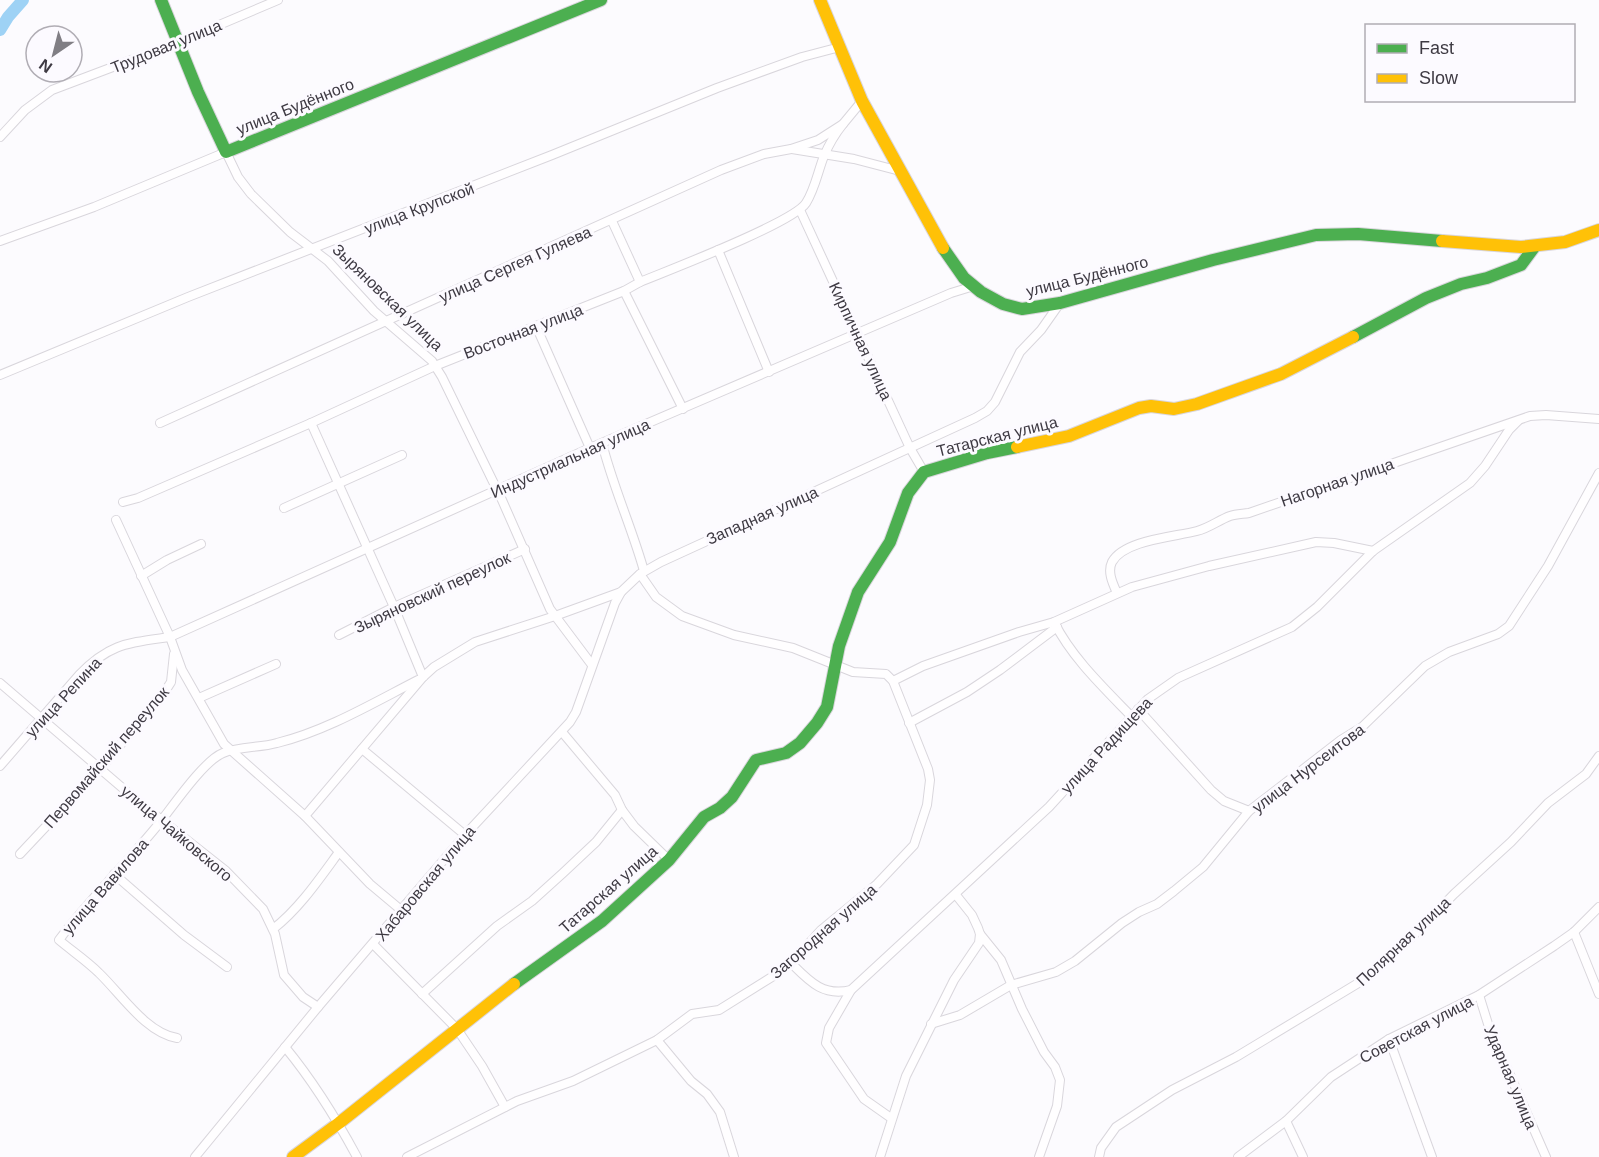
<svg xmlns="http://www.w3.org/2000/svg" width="1599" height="1157" font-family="Arial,sans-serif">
<rect width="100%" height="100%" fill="#fcfbfe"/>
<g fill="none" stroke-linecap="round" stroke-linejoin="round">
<polyline stroke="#9ed2f5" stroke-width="12" points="0,30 8,17 23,0"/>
<defs>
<g id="street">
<polyline points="0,137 25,110 52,90 179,42 278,0"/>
<polyline points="792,149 854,159 900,171"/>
<polyline points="800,210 910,448 924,472"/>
<polyline points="612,221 640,282"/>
<polyline points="0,241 94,207 226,152 238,177 251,194 290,232 328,261 374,311 432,361 442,377 502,500 550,609 592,665"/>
<polyline points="718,250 769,372"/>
<polyline points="624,291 683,409"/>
<polyline points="536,326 590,448"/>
<polyline points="0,375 188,297 552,155 717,88 802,57 840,47"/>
<polyline points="160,423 721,170 764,154 791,149 818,140 843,124 862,101"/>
<polyline points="311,423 394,607 423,677"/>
<path d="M602,443c11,44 30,85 42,128"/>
<path d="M123,502l15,-4 173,-75 124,-57 189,-75 16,-9c29,-12 153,-59 166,-79 9,-14 12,-32 18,-47 5,-12 11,-22 19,-32"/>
<polyline points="284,508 402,455"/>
<polyline points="116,520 170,637 182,670 224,744 305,816 370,884 401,910"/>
<polyline points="141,576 167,560 201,544"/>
<path d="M1117,593c-4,-9 -10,-21 -5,-31 12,-22 62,-25 85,-31 12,-3 22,-11 33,-15 6,-2 13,-2 19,-3l281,-97 16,-1 53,4"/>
<path d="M1054,622c18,36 50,66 78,95"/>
<polyline points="339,635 394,607 525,549"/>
<polyline points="893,681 923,666 1019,632 1054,622 1132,587 1209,566 1316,542 1334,543 1373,551"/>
<polyline points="0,683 140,803 226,871 263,909 275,934 284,975 303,997 318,1007"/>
<polyline points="199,698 276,664"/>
<polyline points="1138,709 1211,790 1224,801 1249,811"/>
<polyline points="909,723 967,692 1000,670 1057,627"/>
<polyline points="562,732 615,795 622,810 634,826 669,860"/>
<polyline points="362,749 465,835"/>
<path d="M0,766l79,-91c31,-32 49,-32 91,-38l420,-189 361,-155 23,-7"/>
<polyline points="305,816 423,677 434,667 475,642 555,616 621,592 640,574 661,562 975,418 987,411 995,402 1020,352 1041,330 1060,303"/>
<polyline points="20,854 101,768 164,693 171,682 174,654"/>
<polyline points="114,874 184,935 227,967"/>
<path d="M273,929c26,-20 47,-51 66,-77"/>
<polyline points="1574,932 1599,994"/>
<polyline points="980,934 1001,960 1022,1009 1044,1052 1055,1067 1060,1080 1057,1106 1039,1157"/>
<polyline points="373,944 457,1029 482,1066 505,1107"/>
<path d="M791,963c18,18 32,34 60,27l198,-183 99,-108 30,-21 114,-51 25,-20 56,-56 97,-68 15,-17 24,-36 9,-9"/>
<polyline points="851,990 829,1028 826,1043 864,1099 891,1118"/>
<polyline points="422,994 497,926 532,901 563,873 596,842 622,810"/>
<polyline points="1479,995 1489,1027 1546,1157"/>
<polyline points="931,1024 960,1015 1011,985 1056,972 1075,961 1122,923 1139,912 1157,904 1174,891 1203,867 1249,811 1341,740 1362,727 1425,666 1449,652 1498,634 1509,626 1548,566 1599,473"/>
<path d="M177,1038c-31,-5 -56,-44 -78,-65 -12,-12 -27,-22 -40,-33 30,-40 66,-75 98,-114 14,-17 46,-65 66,-73 17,-7 37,-5 54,-10 49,-12 96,-40 141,-63"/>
<polyline points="1389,1039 1432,1157"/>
<polyline points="657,1040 691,1081 707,1094 720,1112 734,1157"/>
<path d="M285,1047c28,34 51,71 72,110"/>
<polyline points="1286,1121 1303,1157"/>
<polyline points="195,1157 318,1007 465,835 570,722 576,712 615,603 621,592"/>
<polyline points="407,1157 517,1101 573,1081 657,1040 692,1014 719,1010 775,975 791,963 821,930 877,884 914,845 927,805 930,780 928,769 893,681 886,674 853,672 793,648 734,635 682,616 656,597 640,574"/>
<polyline points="880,1157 906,1076 954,980 979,943 980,934 978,928 972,915 956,895"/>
<polyline points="1099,1157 1101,1148 1116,1127 1172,1090 1236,1057 1360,982 1407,942 1454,894 1511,842 1548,803 1586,774 1599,756"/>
<polyline points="1238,1157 1286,1121 1331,1077 1389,1039 1479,995 1554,946 1574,932 1599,907"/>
</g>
<g id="fast">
<polyline points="161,0 198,92 226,152 601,0"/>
<polyline points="943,248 964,278 981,292 1003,304 1022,309 1060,303 1213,260 1316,235 1358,234 1442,241"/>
<polyline points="1353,337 1426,298 1461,284 1487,278 1521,265 1535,246"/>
<polyline points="514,984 602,921 669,860 704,817 720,808 732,797 756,760 786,753 800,743 817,723 827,707 839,646 858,592 890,542 908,493 924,472 987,453 1017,447"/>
</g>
<g id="slow">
<polyline points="820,0 862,101 943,248"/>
<polyline points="1442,241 1521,247 1565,242 1599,230"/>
<polyline points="1017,447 1069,436 1139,408 1151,406 1174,409 1197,404 1281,374 1353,337"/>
<polyline points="293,1157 339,1123 514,984"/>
</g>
</defs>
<use href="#street" stroke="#d9d6dc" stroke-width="10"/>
<use href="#fast" stroke="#d9d6dc" stroke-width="14"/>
<use href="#slow" stroke="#d9d6dc" stroke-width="14"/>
<use href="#street" stroke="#fffeff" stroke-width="8"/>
<use href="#fast" stroke="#4caf50" stroke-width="12"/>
<use href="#slow" stroke="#ffc107" stroke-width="12"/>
</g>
<g text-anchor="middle" stroke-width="6" stroke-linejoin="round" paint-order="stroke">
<g font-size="16" fill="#3e3a43" stroke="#fcfaff">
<text transform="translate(166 46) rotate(-22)" y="6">Трудовая улица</text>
<text transform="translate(295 106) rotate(-22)" y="6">улица Будённого</text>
<text transform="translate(419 208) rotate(-21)" y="6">улица Крупской</text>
<text transform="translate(515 264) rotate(-24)" y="6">улица Сергея Гуляева</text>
<text transform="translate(1087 276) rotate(-14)" y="6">улица Будённого</text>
<text transform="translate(388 297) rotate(44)" y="6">Зыряновская улица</text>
<text transform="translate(523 331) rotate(-21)" y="6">Восточная улица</text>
<text transform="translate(861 341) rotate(65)" y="6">Кирпичная улица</text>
<text transform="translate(997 436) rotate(-14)" y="6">Татарская улица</text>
<text transform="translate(570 458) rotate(-24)" y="6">Индустриальная улица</text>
<text transform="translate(1337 482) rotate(-19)" y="6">Нагорная улица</text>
<text transform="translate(762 515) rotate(-24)" y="6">Западная улица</text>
<text transform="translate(432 592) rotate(-25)" y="6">Зыряновский переулок</text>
<text transform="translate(63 697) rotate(-47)" y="6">улица Репина</text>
<text transform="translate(1106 745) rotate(-47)" y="6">улица Радищева</text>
<text transform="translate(106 757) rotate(-49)" y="6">Первомайский переулок</text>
<text transform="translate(1308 768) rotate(-37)" y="6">улица Нурсеитова</text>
<text transform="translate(177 833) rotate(40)" y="6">улица Чайковского</text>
<text transform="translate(425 883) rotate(-50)" y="6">Хабаровская улица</text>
<text transform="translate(105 886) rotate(-49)" y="6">улица Вавилова</text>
<text transform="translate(608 889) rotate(-41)" y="6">Татарская улица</text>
<text transform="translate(823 931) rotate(-41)" y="6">Загородная улица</text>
<text transform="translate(1403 941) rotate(-43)" y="6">Полярная улица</text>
<text transform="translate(1416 1029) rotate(-28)" y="6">Советская улица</text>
<text transform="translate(1511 1077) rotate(67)" y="6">Ударная улица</text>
</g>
</g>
<rect x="1365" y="24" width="210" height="78" fill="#fcfaff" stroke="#b0adb4" stroke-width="1.5"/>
<rect x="1377" y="44" width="30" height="9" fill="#4caf50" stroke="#b0adb4" stroke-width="1.5"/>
<text x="1419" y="54" font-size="18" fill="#3e3a43">Fast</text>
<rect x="1377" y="74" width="30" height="9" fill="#ffc107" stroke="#b0adb4" stroke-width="1.5"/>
<text x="1419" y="84" font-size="18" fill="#3e3a43">Slow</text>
<g transform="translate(54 54) rotate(215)"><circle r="28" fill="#fcfaff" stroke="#b0adb4" stroke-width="1.5"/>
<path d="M0-4.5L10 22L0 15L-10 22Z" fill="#807e84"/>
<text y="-9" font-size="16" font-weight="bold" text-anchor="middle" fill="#3e3a43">N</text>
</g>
</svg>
